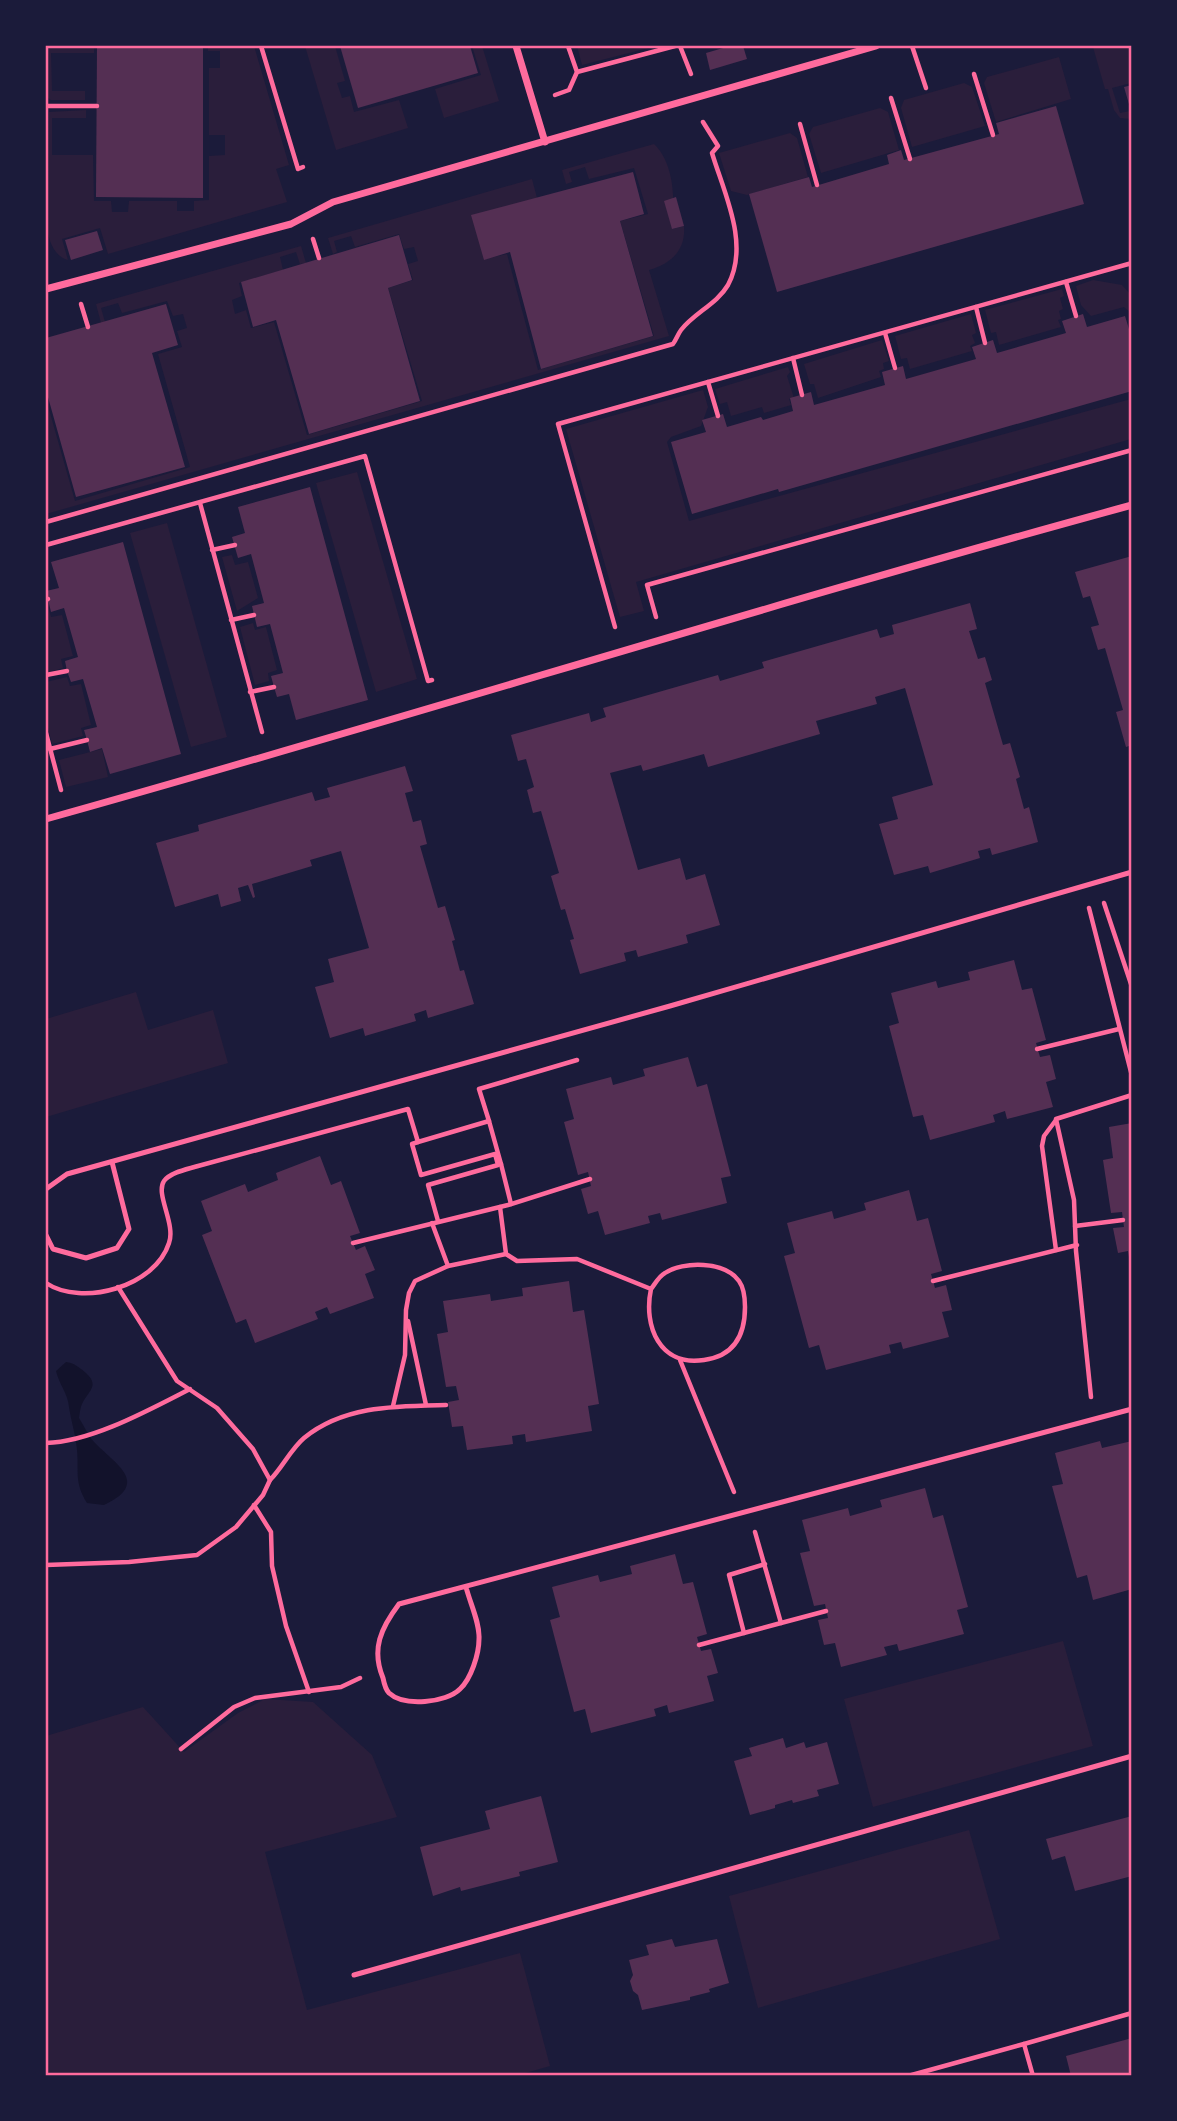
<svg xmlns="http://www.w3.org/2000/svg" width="1177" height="2121" font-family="Raleway,sans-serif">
<rect width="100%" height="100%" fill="#1b1b3a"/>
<g fill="#2a1e3b">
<polygon points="48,46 94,46 94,53 51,53 52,91 85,91 85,100 51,100 48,98"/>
<path d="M208,46h46l35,119 -13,4 11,33 -179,52 -8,-26 -38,11 6,21c-12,-3 -18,-16 -20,-27l1,-121 37,-2v8h-34v37h41l1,46h17l1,11h16l1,-11h48v10h17v-10l15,-1v-44l16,-1v-20h-16v-67h11v-17h-12z"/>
<polygon points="305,46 335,46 345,81 337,83 342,98 350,96 354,112 399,100 408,128 336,150"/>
<polygon points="472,46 482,46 499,101 444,118 435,89 481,75"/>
<polygon points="577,46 656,46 582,65"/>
<polygon points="1099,46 1131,46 1131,83 1112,88 1120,113 1130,111 1131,119 1120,118 1114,110 1108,89 1105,89 1093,47"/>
<polygon points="1059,57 1071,99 996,122 984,83 987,77"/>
<polygon points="964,83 972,87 985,126 912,147 901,108 904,100"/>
<polygon points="880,108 888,112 899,150 821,173 809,134 813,127"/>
<polygon points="790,133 797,138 808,177 747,195 731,191 719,153"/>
<path d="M654,144c21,20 21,58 18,85l12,-3c2,24 -13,38 -35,44l20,66 -623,178v-115l29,102 115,-34 -32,-113 24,-7 -5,-16 10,-3 -4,-14 -10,2 -6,-15 -45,12 -4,-10 -17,5 4,14 -4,1 -5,-19 205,-58 5,17 -6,1 -4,-12 -16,5 3,13 -44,13 3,13 -10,4 3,14 11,-4 5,18 23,-6 33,113 115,-34 -34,-113 25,-8 -5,-16 10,-3 -4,-14 -10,2 -5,-15 -44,13 -4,-11 -17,5 3,11 -4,2 -5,-16 204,-59 5,19 -53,61 23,-5 31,116 116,-34 -34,-115 28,-7 -14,-46 -45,11 -4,-12 -16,5 3,10 -6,2 -4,-14z"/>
<polygon points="1093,280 1122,285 1131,295 1131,318 1130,312 1124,307 1091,316 1081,305 1076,286"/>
<polygon points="1062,289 1064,296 1060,298 1063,309 1059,311 1061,319 1058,320 1061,327 999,345 996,332 991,333 985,310"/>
<polygon points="971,314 976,333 972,335 975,343 970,346 972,351 910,369 907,358 901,359 895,336"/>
<polygon points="882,340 889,361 883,363 884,369 879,371 881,377 818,398 814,384 810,384 804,364"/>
<polygon points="788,367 790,372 787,376 794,398 789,399 791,405 764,413 762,407 731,416 727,402 720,404 715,389"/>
<polygon points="703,390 708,407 701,426 671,437 667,442 689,521 1131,399 1131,439 636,582 644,611 620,617 566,429"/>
<polygon points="357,472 417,679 376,692 316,483"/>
<polygon points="167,523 227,737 191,747 130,533"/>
<polygon points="232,555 235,565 248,562 258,598 237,611 222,557"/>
<polygon points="48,607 51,617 62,615 73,656 61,659 63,668 46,673 46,608"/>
<polygon points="253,623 255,630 266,627 277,670 268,673 269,681 255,685 240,627"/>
<polygon points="67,677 70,686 81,684 91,725 81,728 83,736 52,744 46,720 46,682"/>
<polygon points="102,749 108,777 66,787 59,760"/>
<polygon points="136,992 148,1030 213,1010 228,1063 46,1117 46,1019"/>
<polygon points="1063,1641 1093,1746 873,1807 844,1699"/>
<polygon points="265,1699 313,1702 372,1755 397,1817 265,1852 307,2010 520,1953 550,2066 515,2076 46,2076 46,1736 143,1707 184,1752 238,1713"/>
<polygon points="969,1830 1000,1939 758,2008 729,1896"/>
</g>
<path fill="#12122b" d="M66,1362c8,1 13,5 20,11 13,12 4,17 -3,29 -3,5 -3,11 -4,16 4,6 7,13 11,19 17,23 66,44 14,68l-17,-2c-13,-21 -8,-31 -10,-53 -1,-14 -6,-29 -8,-43 -1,-13 -10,-23 -13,-36z"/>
<g fill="#542f53">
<polygon points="97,46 203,46 203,198 96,197"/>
<polygon points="340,46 470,46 478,73 358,108"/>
<polygon points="730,46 743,46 747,59 710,70 706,53"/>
<polygon points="1132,85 1132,111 1131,111 1124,87"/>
<polygon points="1056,106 1084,204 777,292 749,194 809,177 812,187 889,164 887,155 901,150 904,160 999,134 996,123"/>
<polygon points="633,172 644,214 620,221 653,336 541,369 510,252 484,260 471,215"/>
<polygon points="676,197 684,226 672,229 664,201"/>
<polygon points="97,231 103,250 71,260 65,240"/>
<polygon points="399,235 412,280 388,288 420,401 309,434 276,320 253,327 241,282"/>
<polygon points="166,304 178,345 152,353 185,467 76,497 46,390 46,338"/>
<polygon points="1083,314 1087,327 1125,316 1132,339 1132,391 779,492 778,489 692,514 671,442 706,432 702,420 723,414 727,427 761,417 763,420 793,411 790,398 811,392 814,405 885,385 882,372 903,366 906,379 976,359 972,347 993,340 997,353 1066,333 1062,321"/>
<polygon points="310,487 368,700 296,720 289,694 277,697 274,687 271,676 283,673 270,624 257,627 252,606 264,603 251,554 238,558 232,537 245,533 238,507"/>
<polygon points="123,542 181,754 110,774 102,748 90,752 87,740 84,730 97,727 83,679 71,682 67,671 65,661 78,657 64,608 51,612 46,591 59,588 51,562"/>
<polygon points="1132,556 1132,745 1126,747 1116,712 1123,710 1105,648 1098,650 1091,627 1099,625 1090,596 1083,598 1075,572"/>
<polygon points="970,603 977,629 969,631 978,659 985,657 992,680 985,683 1003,745 1010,743 1020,777 1016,779 1024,809 1029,807 1038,842 992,855 990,848 978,851 980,858 930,873 928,866 894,875 879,824 898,819 892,797 933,785 905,688 875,697 877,704 816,721 820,734 708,767 704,754 643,771 641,765 610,773 638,870 680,858 686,880 705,874 720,925 686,935 688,943 638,957 636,950 624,953 626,961 580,974 570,940 574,939 565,909 561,910 551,876 559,873 541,811 533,813 527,790 534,787 526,759 518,761 511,735 589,713 591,722 606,717 603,708 718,675 720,681 764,668 762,662 877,629 880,638 894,634 892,625"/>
<polygon points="405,766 413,791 405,793 413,822 421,820 427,844 420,846 438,908 445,906 455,940 452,941 460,971 464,970 474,1004 428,1018 426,1010 414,1014 416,1021 365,1036 363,1028 330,1038 315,987 334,982 328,959 369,948 341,851 310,860 312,866 252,884 255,897 253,898 248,885 238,888 241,901 221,907 218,894 175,907 156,843 199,831 198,825 312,792 315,801 330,797 327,788"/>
<polygon points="1014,960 1022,990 1032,988 1046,1040 1036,1043 1040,1057 1050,1055 1056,1079 1046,1082 1053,1107 1007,1119 1005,1111 993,1115 995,1122 930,1140 923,1115 913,1117 889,1026 899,1023 891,993 936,981 938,988 970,980 968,972"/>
<polygon points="688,1057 697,1087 707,1084 731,1176 721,1178 727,1203 662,1220 660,1213 648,1216 650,1223 605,1235 598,1211 588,1214 581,1189 591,1186 588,1172 578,1175 564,1122 574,1119 566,1089 611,1077 613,1085 645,1076 643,1069"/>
<polygon points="1132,1123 1132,1263 1130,1263 1128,1251 1118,1253 1113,1228 1124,1227 1122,1212 1111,1213 1103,1160 1113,1158 1109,1127"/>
<polygon points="320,1156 331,1185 341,1181 360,1233 350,1236 356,1250 365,1246 375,1270 365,1274 374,1298 330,1314 327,1307 315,1312 318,1319 255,1343 246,1319 236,1323 202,1235 212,1231 201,1201 245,1184 248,1192 278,1180 276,1173"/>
<polygon points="909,1190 917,1221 928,1218 942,1271 931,1274 935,1288 946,1285 952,1310 942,1312 949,1337 903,1349 901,1342 889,1345 891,1353 826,1370 819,1345 809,1348 784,1256 795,1253 787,1223 832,1211 834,1219 866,1210 864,1203"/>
<polygon points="569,1281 573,1312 584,1310 599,1404 588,1406 592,1431 526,1442 525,1434 512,1436 513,1444 467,1450 463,1426 452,1427 448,1402 459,1400 456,1386 446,1387 437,1334 448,1332 443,1301 490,1294 491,1301 523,1296 522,1288"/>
<polygon points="1100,1441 1102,1448 1132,1441 1132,1589 1093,1600 1087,1575 1077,1578 1052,1486 1063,1484 1055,1453"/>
<polygon points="925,1488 933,1518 943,1515 968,1607 957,1610 964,1634 899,1651 897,1644 884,1647 887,1655 841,1667 835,1643 824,1645 818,1620 828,1618 825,1604 814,1606 800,1553 810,1551 802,1520 848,1508 850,1516 882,1507 880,1500"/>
<polygon points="675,1554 683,1584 693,1582 707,1634 697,1637 701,1651 711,1649 718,1673 707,1676 714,1701 669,1713 667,1705 654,1709 656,1716 591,1733 585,1709 574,1712 550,1620 560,1617 552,1587 598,1575 600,1582 632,1574 630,1566"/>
<polygon points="783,1738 786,1748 804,1742 806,1748 827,1742 839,1784 817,1790 819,1796 793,1803 792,1800 775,1805 775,1808 750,1815 734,1761 752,1756 749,1748"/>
<polygon points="541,1796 558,1862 519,1872 520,1876 461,1891 460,1887 433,1896 420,1847 490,1829 485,1811"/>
<polygon points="1132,1816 1132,1876 1075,1891 1065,1856 1052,1860 1046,1839"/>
<polygon points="672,1939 675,1947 717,1939 729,1983 709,1989 710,1992 690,1997 690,2000 642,2010 638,1995 633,1991 630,1981 633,1975 629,1960 649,1955 646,1945"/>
<polygon points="1132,2038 1132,2076 1071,2076 1066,2056"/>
</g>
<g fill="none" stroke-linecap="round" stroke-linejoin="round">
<g stroke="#ff6b9d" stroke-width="4.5">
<polyline points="261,46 298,169 303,167"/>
<polyline points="680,46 691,74"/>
<polyline points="912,46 926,88"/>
<polyline points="577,72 675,46"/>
<polyline points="974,74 993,135"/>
<polyline points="555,95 569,90 577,72 568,46"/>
<polyline points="891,98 910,159"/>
<polyline points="46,106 97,106"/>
<polyline points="800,124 817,185"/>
<polyline points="313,239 319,258"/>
<polyline points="1066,282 1076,316"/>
<polyline points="81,304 88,327"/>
<polyline points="976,307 985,343"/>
<polyline points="885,333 895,368"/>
<polyline points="793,358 802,395"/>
<polyline points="708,382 718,416"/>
<polyline points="200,503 262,732"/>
<path d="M46,522l627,-178c3,-4 5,-10 8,-14 13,-17 36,-26 47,-45 22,-41 -4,-92 -16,-132l6,-7 -15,-24"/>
<polyline points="46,545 365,456 428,681 432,680"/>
<polyline points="212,550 235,545"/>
<polyline points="46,600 48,599"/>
<polyline points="656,617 647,585 1132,450"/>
<polyline points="231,620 254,615"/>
<polyline points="615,627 558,424 1132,263"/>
<polyline points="46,675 67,671"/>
<polyline points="250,692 274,687"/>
<polyline points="46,733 61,790"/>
<polyline points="50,749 87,740"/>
<polyline points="1104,903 1132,987"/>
<polyline points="1089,908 1132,1076"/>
<polyline points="1037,1049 1119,1029"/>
<polyline points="1056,1120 1044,1136 1042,1146 1056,1250"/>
<polyline points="489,1121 479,1089 577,1060"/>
<polyline points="418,1142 412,1144 421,1175 495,1154 498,1165 428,1185 438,1221"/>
<polyline points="501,1164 511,1204"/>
<polyline points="500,1207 506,1254"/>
<path d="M432,1223l16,43 58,-12 11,7 60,-2 74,30c-8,37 9,78 53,71 30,-4 41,-24 41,-53 0,-8 -1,-19 -6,-26 -14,-20 -56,-20 -74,-8 -6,3 -10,11 -14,16"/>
<polyline points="1075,1226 1123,1220"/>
<polyline points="353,1243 508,1205 590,1179"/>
<polyline points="933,1281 1077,1245"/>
<path d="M46,1283c36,24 109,4 123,-40 7,-19 -14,-49 -5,-62 6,-9 25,-12 34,-15l210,-57 10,33 71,-21 12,43"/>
<path d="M118,1287l59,94 40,27 36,41 17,31c12,-12 21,-31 34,-42 40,-33 94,-32 142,-33"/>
<polyline points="408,1321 426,1405"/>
<polyline points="680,1360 734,1492"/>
<polyline points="1091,1397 1076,1251 1074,1200 1056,1119 1132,1095"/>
<polyline points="393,1406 405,1355 406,1310 409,1293 415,1281 448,1266"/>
<path d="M46,1443c45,-1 103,-33 144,-54"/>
<polyline points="254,1505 271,1532 272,1566 286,1626 309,1692"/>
<polyline points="755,1532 781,1623 826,1611"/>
<polyline points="46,1565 129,1562 197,1555 236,1527 263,1495 270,1480"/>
<polyline points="744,1633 729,1575 765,1564"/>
<polyline points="699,1645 781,1623"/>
<polyline points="181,1749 234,1707 255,1698 341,1687 360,1678"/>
<polyline points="908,2076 1024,2044"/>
<polyline points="1033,2076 1024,2044 1132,2013"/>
</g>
<g stroke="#ff6b9d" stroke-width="5">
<polyline points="46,1189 67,1174 670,1006 1132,872"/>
<polyline points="46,1235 53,1249 86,1258 117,1248 129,1229 112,1162"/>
<path d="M466,1587c4,16 14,36 13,52 0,15 -8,40 -19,50 -14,14 -56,18 -71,4 -3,-3 -5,-10 -6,-15 -12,-29 -2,-50 16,-74l733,-195"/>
<polyline points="354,1975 1132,1756"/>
</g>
<g stroke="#ff6b9d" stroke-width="7">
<polyline points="516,46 545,142"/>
<polyline points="46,289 291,224 333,202 876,46"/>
<path d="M46,819c362,-101 722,-215 1086,-314"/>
</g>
</g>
<rect width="1177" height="2121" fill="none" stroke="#1b1b3a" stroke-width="94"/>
<rect x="47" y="47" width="1083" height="2027" fill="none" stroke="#ff6b9d" stroke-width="2.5"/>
</svg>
